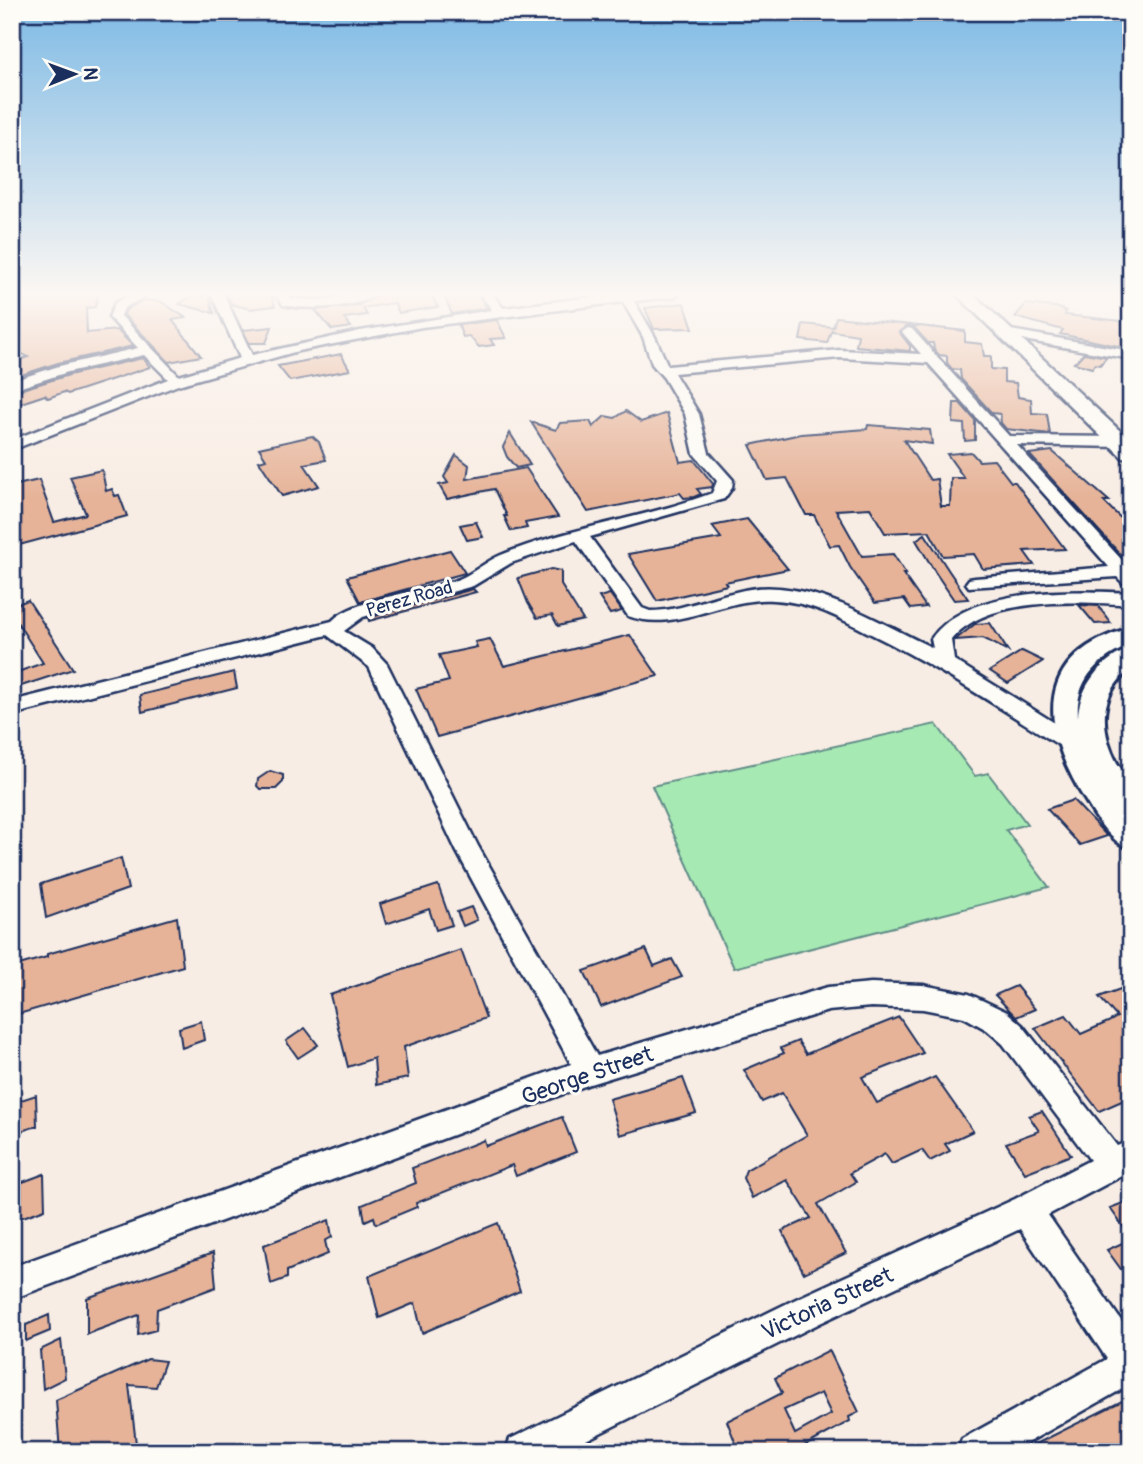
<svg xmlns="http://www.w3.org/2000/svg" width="1143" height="1464" font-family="Pangolin,sans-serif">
<rect width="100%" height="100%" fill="#f8ede4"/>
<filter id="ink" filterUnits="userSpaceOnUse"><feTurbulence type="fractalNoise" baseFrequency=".0143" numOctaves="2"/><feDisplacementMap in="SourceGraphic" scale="14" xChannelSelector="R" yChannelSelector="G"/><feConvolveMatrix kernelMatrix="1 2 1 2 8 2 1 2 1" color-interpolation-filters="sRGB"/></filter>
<g filter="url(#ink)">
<polygon fill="#a7e9b3" stroke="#618c88" stroke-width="2" points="936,724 975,776 988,773 1027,824 1006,830 1049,887 734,968 652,786"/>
<g fill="#e6b398" stroke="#1b2f5e" stroke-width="2" fill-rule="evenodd">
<polygon points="12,293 99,293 95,307 86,308 87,333 117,330 133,346 58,363 12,378 12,373 21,370 13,362 28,357 12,348"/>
<polygon points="205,293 208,293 214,313 179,304 195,294 205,296"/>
<polygon points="226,293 271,293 275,306 250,309 231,304"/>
<polygon points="380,293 430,293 438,307 399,313 394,303 363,308 367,315 344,318 351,327 332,330 315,310 359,305"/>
<polygon points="477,293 487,308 452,314 444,296"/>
<polygon points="143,300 160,301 186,318 172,320 201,356 169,362 124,315 126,310"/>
<polygon points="684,303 693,328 654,329 645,308"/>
<polygon points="1026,304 1056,307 1066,311 1065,315 1131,322 1131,337 1128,337 1123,347 1060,334 1063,330 1015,317"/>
<polygon points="836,317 965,331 965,342 982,344 984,356 991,356 991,369 1004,370 1004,382 1016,383 1018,397 1031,399 1032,413 1047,414 1050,434 1006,429 1001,423 1000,414 992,413 961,379 960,370 952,369 947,363 947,356 939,355 934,349 933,343 928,343 913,326 907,326 899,332 910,346 910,351 856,346 858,335 832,331 832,329 827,343 800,340 803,324 833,327"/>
<polygon points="497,320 506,338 490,339 494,345 479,347 469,336 463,337 458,325"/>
<polygon points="272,327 266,343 249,343 243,330"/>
<polygon points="1084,353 1107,357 1100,365 1095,364 1092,368 1074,363"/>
<polygon points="341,354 350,370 290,381 278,366"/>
<polygon points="143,358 150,367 68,394 64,392 48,398 45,395 12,406 12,392 69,375"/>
<polygon points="954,403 960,403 975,420 975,440 965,441 964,424 953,423"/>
<polygon points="626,411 641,422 667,413 680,462 694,460 713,484 712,487 697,489 701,494 694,497 684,498 680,493 588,512 531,422 556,430 560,423 590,421 593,427 605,416 615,418"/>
<polygon points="868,425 930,430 932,444 904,440 930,480 937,479 941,506 950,506 951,478 964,478 947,454 971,452 979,461 994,460 1011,482 1015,482 1065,549 1024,551 1034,565 983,569 974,554 943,556 929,531 885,533 870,508 836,510 862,556 893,554 906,574 903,574 926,607 911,609 904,599 875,603 850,567 839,545 830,546 814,515 806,515 787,478 767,480 750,445 801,434 867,429"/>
<polygon points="510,433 530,465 516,468 507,457 503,447"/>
<polygon points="312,436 319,442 326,460 304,464 319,486 282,496 259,461 266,459 259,448"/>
<polygon points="1052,451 1109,501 1103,501 1131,528 1131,566 1029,454"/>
<polygon points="456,455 469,465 467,479 526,468 558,517 525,523 527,528 511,531 504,516 507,516 494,489 447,499 439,485 448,483 444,477"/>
<polygon points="102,470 106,491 112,489 115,496 119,495 127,516 12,547 12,486 39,480 54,522 86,514 70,477"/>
<polygon points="747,519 788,569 725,582 727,585 657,601 628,554 721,538 712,526"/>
<polygon points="476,522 483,537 467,540 460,525"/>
<polygon points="925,534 949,571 968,599 954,600 935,572 916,540"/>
<polygon points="450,550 465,573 360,602 347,577"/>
<polygon points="551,569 561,571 561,585 583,620 558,626 552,615 537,618 528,603 518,578"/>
<polygon points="473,589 476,592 369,621 368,618"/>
<polygon points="610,594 622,611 610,614 599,597"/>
<polygon points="28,600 73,669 12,689 12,674 43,663 12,614 12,606"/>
<polygon points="1079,605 1098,606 1111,623 1095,624"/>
<polygon points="990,623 1008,651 983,638 955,640 975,624"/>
<polygon points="630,635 658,676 437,737 416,689 449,681 439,655 477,647 475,642 490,639 504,666"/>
<polygon points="1022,651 1043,661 1008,683 990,671"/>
<polygon points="234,672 237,688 142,712 140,695"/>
<polygon points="270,771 283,775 283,782 276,789 260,789 257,786 258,779"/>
<polygon points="1073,800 1107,836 1080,845 1047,809"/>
<polygon points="121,858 128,889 46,918 41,884"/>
<polygon points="438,885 452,925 436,930 429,909 386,924 380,904"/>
<polygon points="471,907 477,920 463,926 457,912"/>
<polygon points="177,917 183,966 12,1016 12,967 47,957 47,954"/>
<polygon points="646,949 654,966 672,959 682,977 601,1007 584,971"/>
<polygon points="461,950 486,1018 404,1047 408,1078 376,1085 374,1058 348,1067 330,995"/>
<polygon points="1131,985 1131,1097 1099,1111 1035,1028 1066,1015 1081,1034 1108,1022 1117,1017 1099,997"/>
<polygon points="1016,986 1035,1009 1016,1017 995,995"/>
<polygon points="899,1017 923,1053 862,1077 877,1103 935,1077 973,1131 945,1144 950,1151 930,1161 922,1150 892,1164 885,1154 850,1173 856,1182 818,1204 846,1253 804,1273 782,1231 811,1218 787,1180 752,1198 743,1178 746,1170 807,1135 782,1093 762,1102 744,1070 784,1053 781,1048 798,1041 806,1054"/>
<polygon points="201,1021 204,1040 182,1048 179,1028"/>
<polygon points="305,1028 318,1045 298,1058 286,1041"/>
<polygon points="683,1078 696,1113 620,1135 609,1099"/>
<polygon points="36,1095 37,1126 12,1134 12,1103"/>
<polygon points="1042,1111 1071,1155 1025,1173 1006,1143 1039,1131 1029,1116"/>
<polygon points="562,1117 576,1152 516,1176 512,1165 416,1203 417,1207 376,1224 374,1217 365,1221 362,1205 416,1183 412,1168 484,1140 486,1146"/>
<polygon points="44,1174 45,1209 12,1221 12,1186"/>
<polygon points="1131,1200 1131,1238 1110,1208"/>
<polygon points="329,1220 332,1237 325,1241 328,1254 287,1271 287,1278 271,1284 264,1245"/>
<polygon points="498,1223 520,1291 422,1333 415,1303 379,1318 369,1276"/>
<polygon points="1131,1239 1131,1283 1107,1250"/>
<polygon points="213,1253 216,1287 157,1309 156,1330 138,1335 139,1315 87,1334 87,1298"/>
<polygon points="49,1315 50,1331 26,1341 26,1325"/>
<polygon points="61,1340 65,1378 43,1389 40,1350"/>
<path d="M829,1350l30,62 -10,5 1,4 -49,27 2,4h-64l-12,-31 55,-28 -7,-15zM821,1393l10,21 -36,20 -11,-24z"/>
<polygon points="148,1359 165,1361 156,1387 129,1385 137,1452 60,1452 56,1400"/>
<polygon points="1126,1399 1131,1407 1131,1452 1020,1452"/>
</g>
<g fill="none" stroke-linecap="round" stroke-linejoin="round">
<defs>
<g id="minor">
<path d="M135,293h15l-26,15 -3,8 58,60 61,-18 -29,-65h12l29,62 108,-24 132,-21 -12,-17h12l11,15 123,-15h54l-6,4 -40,4 21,36 13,29 172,-16 81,4 -19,-22 6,-4 4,1 97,107 122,1v9l-11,1 -103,-2 114,125v16l-6,-1 -8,-8 -148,10 -3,-4 3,-4 6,-1 134,-11 -181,-204 -88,-5 -166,15 25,41 10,39 24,27 -1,8 -8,11 -134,38 52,71 8,3c33,0 67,-17 100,-22 62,-10 129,34 183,59l-2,-9c36,-53 143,-49 200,-46v12c-52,-4 -145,-9 -180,35l3,20 120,75 15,4 3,5 -3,5 -8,3 -19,-5c-64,-40 -125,-81 -193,-114 -31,-16 -59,-31 -95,-33 -49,-4 -98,34 -146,16l-52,-75 -65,22 -38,23 -110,31 -19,14 28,17 15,16 91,182 119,210 231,-69 43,-4 52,2 46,9 38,18 16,14 94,120 14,-6v31l-83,44 83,120v49l-120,68h-54l5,-13 145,-80 -87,-130 -200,94 -258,129h-57l5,-13 286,-140 219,-100 75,-39 -87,-116 -16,-14 -23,-13 -41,-8 -52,-2 -43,4 -238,73 -578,215v-32l559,-203 -115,-214 -87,-183 -42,-32 -315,80v-14l320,-80c22,-23 95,-30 127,-42 15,-6 27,-18 42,-24 68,-28 143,-36 211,-62l5,-12 -23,-27 -9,-40 -21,-36 -12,-14 -9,-27 -20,-35 -201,25 -124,24 -120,34 -166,65v-10l156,-61 -24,-24 -76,17 -56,18v-9l47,-15 79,-18 -29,-31 6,-14z"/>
<path d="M274,293h12l5,6 28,1 42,-7h17c-20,16 -71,17 -95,12z"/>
<polygon points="1005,329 1131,351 1131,359 1001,336 1001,330"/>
</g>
<path id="major" d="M1131,628v17c-33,13 -56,35 -53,72 1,-29 24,-60 53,-68v20c-32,24 -32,60 -14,94 4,6 9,12 12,19 4,8 2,23 2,33l-5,-2 5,6v30c-19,-6 -34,-29 -44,-46 -46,-72 -57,-148 44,-175z"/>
<polygon id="highway" points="955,293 972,293 1131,441 1131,459 1123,458"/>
</defs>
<use href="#minor" stroke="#1b2f5e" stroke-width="5"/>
<use href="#major" stroke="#1b2f5e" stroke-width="6"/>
<use href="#highway" stroke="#1b2f5e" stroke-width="5"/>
<use href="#minor" fill="#fdfcf7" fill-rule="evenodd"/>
<use href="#major" fill="#fdfcf7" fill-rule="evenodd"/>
<use href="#highway" fill="#fdfcf7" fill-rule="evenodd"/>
</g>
</g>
<linearGradient id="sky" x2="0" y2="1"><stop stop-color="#7ebae5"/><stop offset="0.59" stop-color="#fcf7f3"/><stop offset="1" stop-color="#fcf7f3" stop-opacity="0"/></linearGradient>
<rect width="1143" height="498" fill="url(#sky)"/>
<g text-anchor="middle" stroke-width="6" stroke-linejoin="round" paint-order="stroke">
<g font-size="19" fill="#1b2f5e" stroke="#fdfcf7">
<text transform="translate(409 598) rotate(-16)" y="7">Perez Road</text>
</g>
<g font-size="23" fill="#1b2f5e" stroke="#fdfcf7">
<text transform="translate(587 1075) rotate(-19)" y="8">George Street</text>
<text transform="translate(827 1303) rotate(-25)" y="8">Victoria Street</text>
</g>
</g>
<rect width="1143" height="1464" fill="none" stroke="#fdfcf7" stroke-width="42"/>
<rect x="21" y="21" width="1101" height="1422" fill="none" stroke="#1b2f5e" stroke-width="2.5" filter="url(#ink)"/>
<g transform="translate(74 74) rotate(89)" stroke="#fdfcf7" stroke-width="5" paint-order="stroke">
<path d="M0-5L12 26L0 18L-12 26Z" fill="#1b2f5e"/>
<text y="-10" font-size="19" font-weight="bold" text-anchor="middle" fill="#1b2f5e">N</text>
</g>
</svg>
